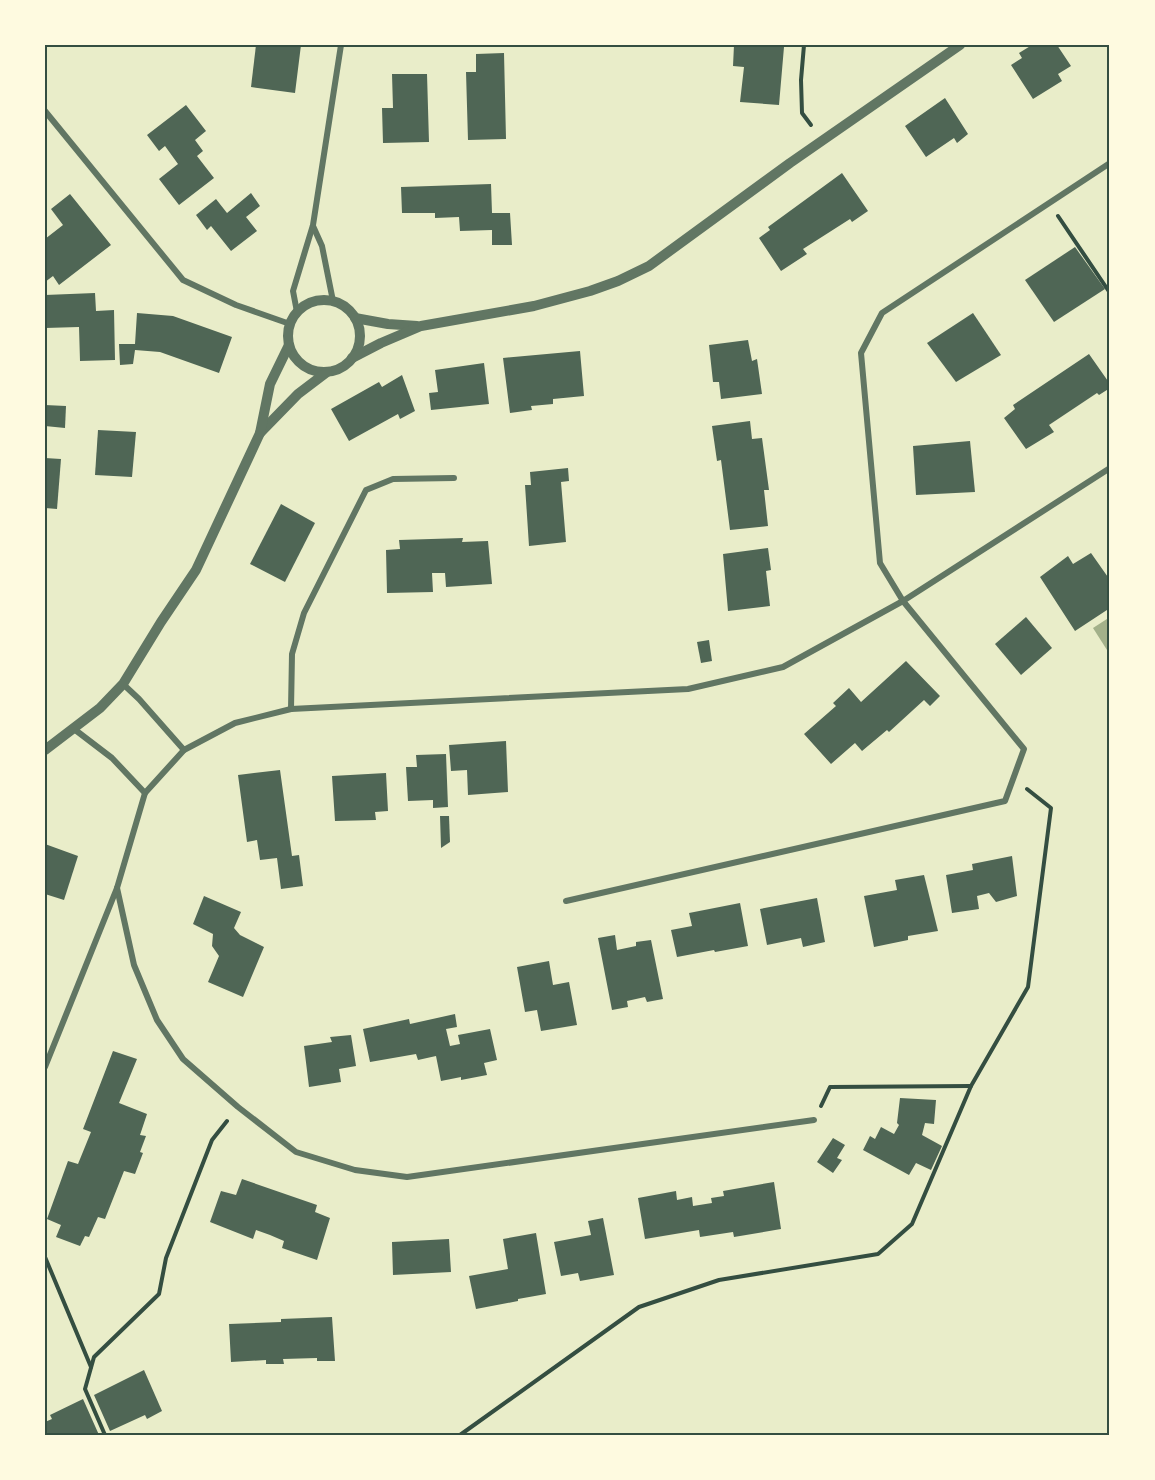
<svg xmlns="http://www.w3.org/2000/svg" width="1155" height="1480" font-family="'Source Serif 4',serif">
<rect width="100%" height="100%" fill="#e9edc9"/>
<polygon fill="#a3b18a" points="1110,617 1110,648 1107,650 1093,628"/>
<g fill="#4f6655">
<polygon points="256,45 301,45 295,93 251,87"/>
<polygon points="734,45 784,47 779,105 740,102 744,67 733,66"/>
<polygon points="1032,45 1057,45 1071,66 1058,74 1062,81 1033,99 1011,65 1022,58 1019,53"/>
<polygon points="504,53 506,139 468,140 466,72 476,72 476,54"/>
<polygon points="392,74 427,74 429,142 383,143 382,108 393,108"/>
<polygon points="945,98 968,134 957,143 954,138 926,157 905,126"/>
<polygon points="186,105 206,131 195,140 203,151 197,156 214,178 179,205 159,179 178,164 165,146 159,151 147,135"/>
<polygon points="842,173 868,211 852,222 850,219 803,249 807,254 781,271 759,238 770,230 768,227"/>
<polygon points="491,184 492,213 510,213 512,245 492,245 492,230 460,231 459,217 435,218 435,213 402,213 401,187"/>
<polygon points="251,193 260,206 246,217 257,231 231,251 211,226 207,230 196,215 216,199 227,213"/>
<polygon points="70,194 111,245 59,285 53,276 45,282 45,239 63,225 51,209"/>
<polygon points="1075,247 1105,289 1054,322 1025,280"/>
<polygon points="95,293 96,311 114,310 115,360 80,361 79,327 45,328 45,295"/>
<polygon points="137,313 173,316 232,337 219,373 160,352 135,350 133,364 120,365 119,344 135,344"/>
<polygon points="973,313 1001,355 956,382 927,343"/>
<polygon points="748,340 752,361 757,359 762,394 721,399 719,382 713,382 709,345"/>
<polygon points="580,351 584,396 553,399 553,404 531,406 532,410 510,413 503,358"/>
<polygon points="1089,354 1110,384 1110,388 1099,395 1097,393 1049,425 1054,432 1026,449 1004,418 1015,409 1013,405"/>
<polygon points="484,363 489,404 431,410 429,393 438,392 435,370"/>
<polygon points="402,375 415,411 400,419 398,414 349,441 331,409 379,382 382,387"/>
<polygon points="45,405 66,406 65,428 45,426"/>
<polygon points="750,421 752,439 762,438 769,490 764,490 768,526 730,530 721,460 717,461 712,426"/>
<polygon points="98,430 136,432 132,477 95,475"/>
<polygon points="970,441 975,492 916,495 913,446"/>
<polygon points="45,458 61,459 57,509 45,508"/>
<polygon points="568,468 569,481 561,482 566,542 529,546 525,485 531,485 530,472"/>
<polygon points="281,504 315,523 285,582 250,564"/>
<polygon points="463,538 462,542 488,541 492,584 446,587 445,573 432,573 433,592 387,593 386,550 400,549 399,540"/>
<polygon points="768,548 771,570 766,571 770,606 728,611 723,554"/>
<polygon points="1091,553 1110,580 1110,608 1075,631 1040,577 1068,556 1073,564"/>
<polygon points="1026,617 1052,648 1021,675 995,644"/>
<polygon points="709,640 712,661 701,663 697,642"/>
<polygon points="906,661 940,696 930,706 924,700 889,732 887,730 862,751 855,743 831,764 804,734 836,706 833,703 849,688 861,702"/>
<polygon points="506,741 508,792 468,795 467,770 451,771 449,745"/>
<polygon points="446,754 448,807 433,808 433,800 408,801 406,767 417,767 416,755"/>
<polygon points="280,770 292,856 299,855 303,886 281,889 277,858 260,860 257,840 247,842 238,775"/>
<polygon points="386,773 388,811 375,812 376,820 335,821 332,776"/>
<polygon points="440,816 449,816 450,842 441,848"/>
<polygon points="45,844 78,856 64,900 45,894"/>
<polygon points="1012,856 1017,896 996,902 989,893 977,896 979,909 952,913 946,875 973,870 972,864"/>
<polygon points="924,875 938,931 908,936 908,940 874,947 864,896 897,890 895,880"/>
<polygon points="204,896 241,912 234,928 240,935 264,947 243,997 208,982 219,956 212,946 213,934 193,924"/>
<polygon points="817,898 825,942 803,947 801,938 767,945 760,909"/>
<polygon points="740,903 748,946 715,952 714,950 677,957 671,930 692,926 689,913"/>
<polygon points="615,935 617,950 636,946 636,942 651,940 663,999 647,1002 645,997 627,1001 628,1007 612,1010 598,938"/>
<polygon points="549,961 553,985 569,982 577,1025 541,1031 537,1010 525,1012 517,967"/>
<polygon points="455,1014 457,1027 446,1029 450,1046 460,1044 458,1035 490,1029 497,1060 484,1063 487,1075 461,1080 461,1077 441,1081 436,1056 418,1060 416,1054 370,1062 363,1029 409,1019 410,1024"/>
<polygon points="351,1035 356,1066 339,1069 341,1082 309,1087 304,1046 332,1042 330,1037"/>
<polygon points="113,1051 137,1059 119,1103 147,1114 140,1135 146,1136 140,1152 143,1153 135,1174 124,1171 105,1219 98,1217 89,1237 85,1236 80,1246 56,1237 61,1225 47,1219 68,1161 78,1164 91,1132 83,1129"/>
<polygon points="900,1098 936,1100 934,1124 925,1123 922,1135 942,1146 931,1170 916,1163 909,1175 863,1150 870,1136 875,1139 881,1127 894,1134 899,1125 897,1123"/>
<polygon points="833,1138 845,1145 837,1158 842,1160 833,1173 817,1162"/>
<polygon points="242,1179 317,1205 315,1212 330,1218 317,1260 282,1248 284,1241 270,1235 256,1230 253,1239 210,1222 221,1191 236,1195"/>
<polygon points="774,1182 781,1229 734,1237 733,1232 700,1237 699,1230 645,1239 638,1198 676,1191 677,1200 692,1197 693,1206 712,1203 711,1198 724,1196 723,1191"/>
<polygon points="603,1218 614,1275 580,1281 578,1273 561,1276 554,1242 591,1235 588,1221"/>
<polygon points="536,1233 546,1294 518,1299 518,1301 476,1309 469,1276 508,1269 503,1239"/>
<polygon points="449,1239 451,1272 393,1275 392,1242"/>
<polygon points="332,1317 335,1361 317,1361 317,1358 283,1359 284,1364 266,1364 266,1360 231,1362 229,1324 281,1322 281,1319"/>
<polygon points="144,1370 162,1411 147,1419 145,1415 110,1431 94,1395"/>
<polygon points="83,1399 99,1435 45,1435 45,1422 52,1419 50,1415"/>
</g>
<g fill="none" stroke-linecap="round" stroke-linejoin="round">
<g stroke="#344e41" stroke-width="4">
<polyline points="804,45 801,80 802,113 811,125"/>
<polyline points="1058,216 1110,293"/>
<polyline points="821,1106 830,1087 971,1086"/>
<polyline points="45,1257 91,1367"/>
<polyline points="105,1435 85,1389 94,1357 159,1294 166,1258 212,1140 227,1121"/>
<polyline points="460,1435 639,1307 719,1280 878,1254 912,1224 971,1086 1028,987 1051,808 1027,789"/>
</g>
<g stroke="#617663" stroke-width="6">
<polyline points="45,111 183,280 236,305 290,324"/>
<polyline points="313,226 322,246 333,301"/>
<polyline points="297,312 293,291 313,225 341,45"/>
<polyline points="123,684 139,699 184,750"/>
<polyline points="291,709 292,654 304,613 366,490 393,479 454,478"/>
<polyline points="74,729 112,758 145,793"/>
<polyline points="117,888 134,965 157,1020 183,1059 238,1107 296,1152 355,1170 407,1177 814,1120"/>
<polyline points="566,901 1005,801 1024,749 903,601 880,563 861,353 882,313 1110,163"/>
<polyline points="45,1067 117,888 145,793 184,750 235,723 291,709 688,689 783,667 903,601 1110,468"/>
</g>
<g stroke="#617663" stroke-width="10">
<circle cx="324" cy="336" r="36"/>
<polyline points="355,318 388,324 417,326"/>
<polyline points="352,358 381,343 421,326 534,306 590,291 618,281 649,266 790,163 960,45"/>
<polyline points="260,433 298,394 327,372"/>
<polyline points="45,750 100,708 123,684 161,622 196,570 260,433 270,384 289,345"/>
</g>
</g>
<rect width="1155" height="1480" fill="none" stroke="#fefae0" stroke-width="93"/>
<rect x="46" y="46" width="1062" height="1388" fill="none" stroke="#344e41" stroke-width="2"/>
</svg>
